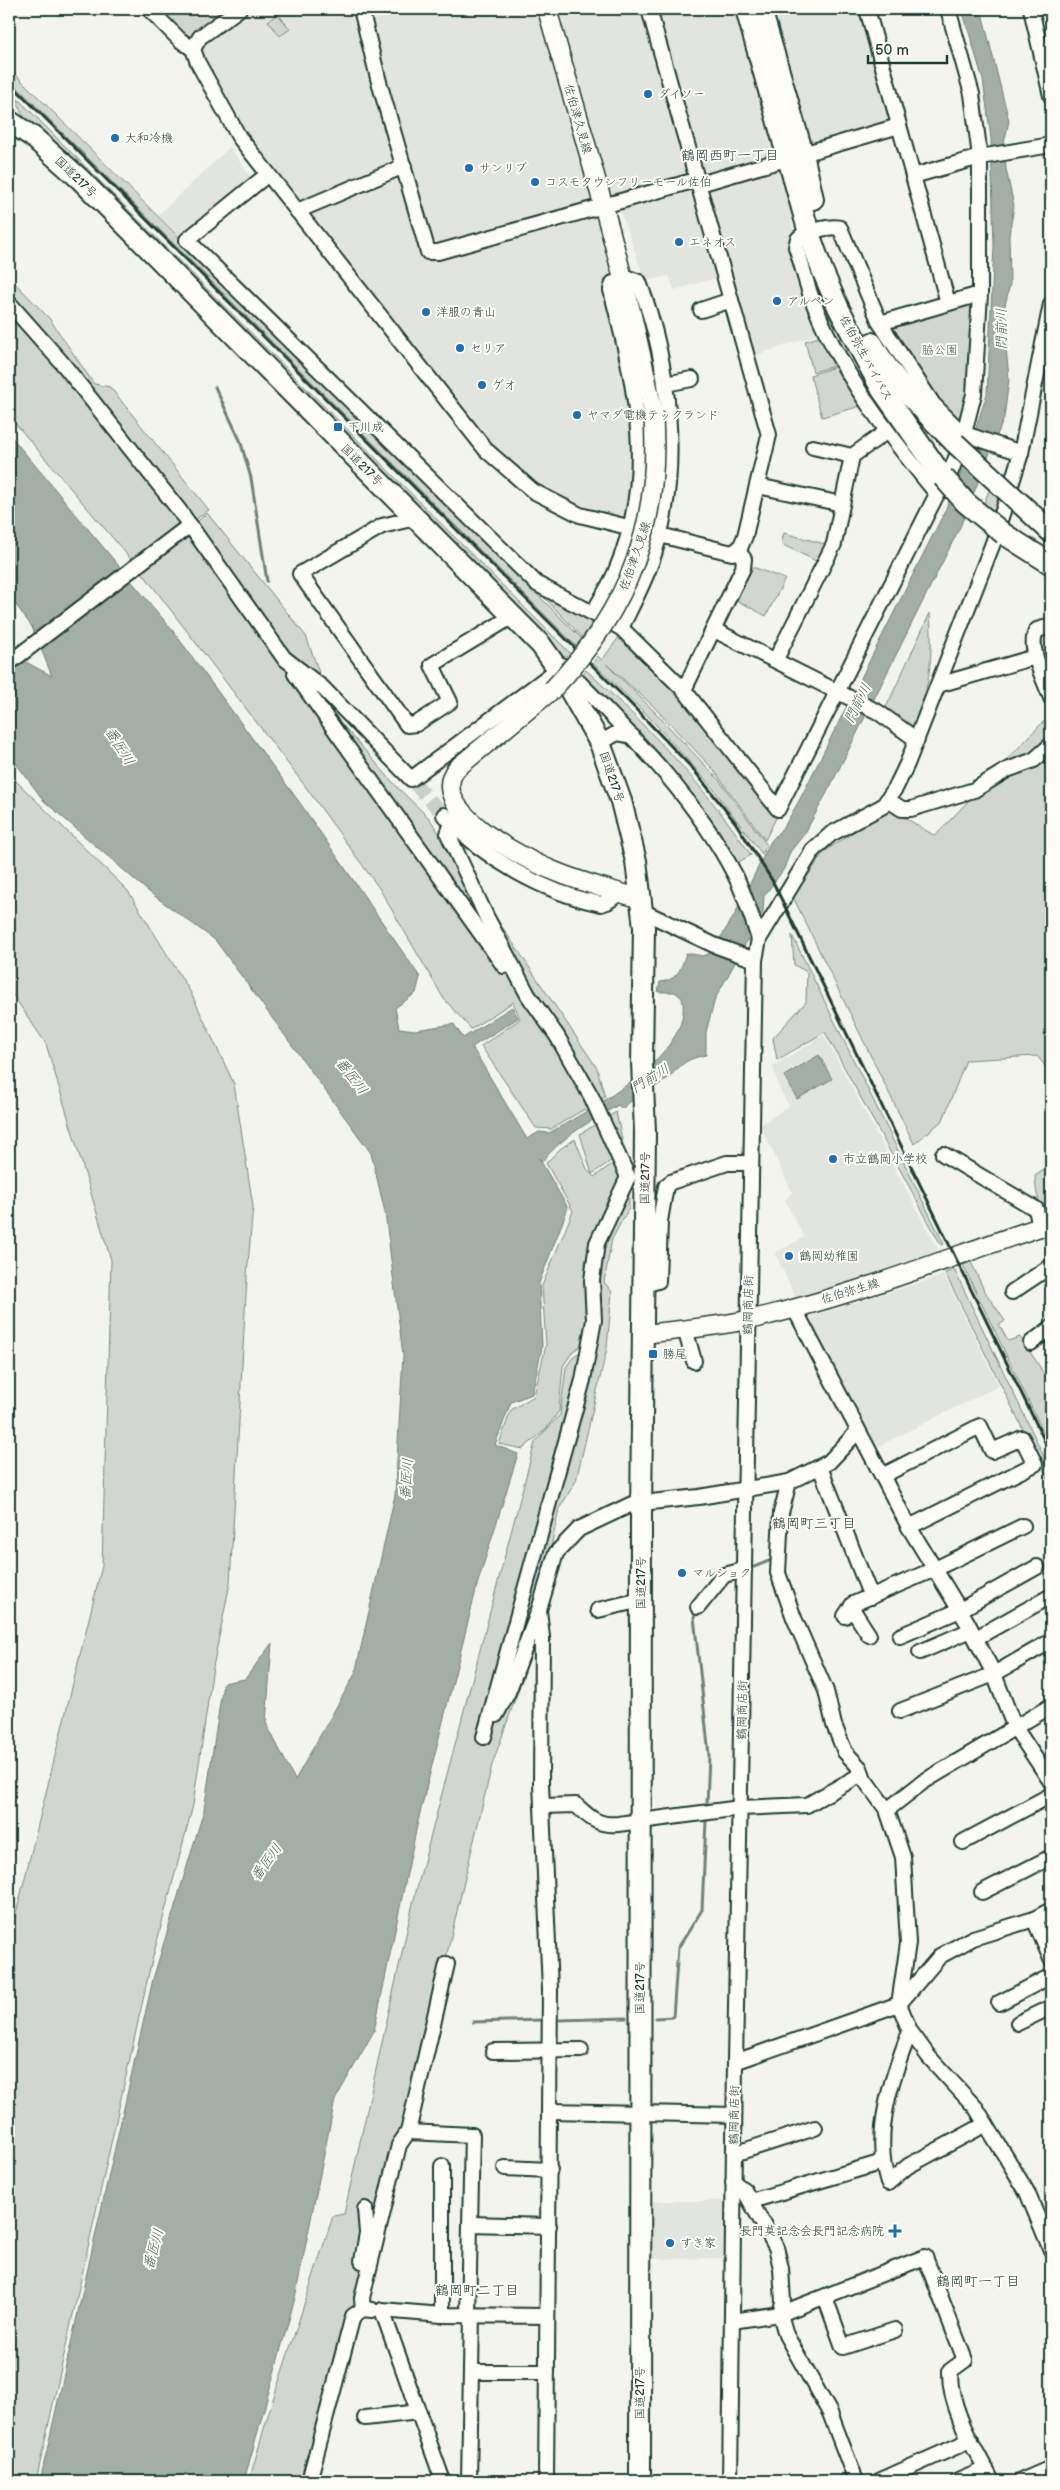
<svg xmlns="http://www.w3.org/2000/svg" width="1060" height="2490" font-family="'Balsamiq Sans','Klee One',sans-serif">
<rect width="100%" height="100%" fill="#f4f4ef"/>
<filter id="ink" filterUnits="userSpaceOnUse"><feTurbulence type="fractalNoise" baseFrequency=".02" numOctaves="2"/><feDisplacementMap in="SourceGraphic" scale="10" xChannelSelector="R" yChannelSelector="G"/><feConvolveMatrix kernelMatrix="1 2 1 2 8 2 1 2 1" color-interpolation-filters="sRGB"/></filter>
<g filter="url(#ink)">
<g fill="#e2e5df">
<polygon points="252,9 355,9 397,163 298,205 242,136 202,57 202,43"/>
<polygon points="367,9 539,9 595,203 433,249"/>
<polygon points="559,9 647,9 693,177 606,199"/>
<polygon points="655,9 737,9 776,138 770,154 701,177"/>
<polygon points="769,9 864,9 895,124 809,149"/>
<polygon points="230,147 254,182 182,240 158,215"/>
<polygon points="777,170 789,176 794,242 825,332 751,357 707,190"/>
<polygon points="401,175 425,260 599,212 615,276 630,388 636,485 627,524 558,496 518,474 488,446 306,215"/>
<polygon points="694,186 720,277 674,290 669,276 645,281 619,207"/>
<polygon points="824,1035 939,1251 871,1279 797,1301 775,1253 804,1237 785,1200 792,1192 760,1125 789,1106 779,1089 773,1066"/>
<polygon points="944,1275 999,1386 875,1448 805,1318"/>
<polygon points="652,2201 729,2201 729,2258 652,2259"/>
</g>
<g fill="#d1d6d1" stroke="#788a82">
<polygon points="156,9 232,9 188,41"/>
<polygon points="278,14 290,29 280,36 268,21"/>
<polygon points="9,68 582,639 576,646 9,79"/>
<path d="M18,99l553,555 -8,7 -517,-520c-10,-11 -29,-26 -28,-42z"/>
<polygon points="9,277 49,318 94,384 110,387 209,510 134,563 9,416"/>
<polygon points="977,297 971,394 960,427 956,426 884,325"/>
<polygon points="823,336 837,365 813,372 805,341"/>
<polygon points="838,366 861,406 822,417 810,375"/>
<polygon points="992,483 1005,495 995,521 981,511"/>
<polygon points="207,513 306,636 334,715 397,787 429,818 597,1068 605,1097 551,1129 536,1128 481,1046 520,1019 513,1002 471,1029 444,999 379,888 305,786 141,571"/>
<polygon points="784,533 825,544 818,562 781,544"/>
<polygon points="750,566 785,579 766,616 734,599"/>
<polygon points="538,591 594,621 582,637"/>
<path d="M930,613c3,40 1,81 -20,117l-26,-18z"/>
<polygon points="622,633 683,693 778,814 765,840 713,769 651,704 606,664 652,709 719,780 767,845 762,854 711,786 649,717 593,663 598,656 602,660"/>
<path d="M586,670c61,56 119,116 165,185l-14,8 -18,-33 -19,-24 -120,-128z"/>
<polygon points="1051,718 1051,1073 1037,1056 966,1060 943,1120 914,1144 793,897 824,852 889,808 935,836 1042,723"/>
<polygon points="9,774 128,891 191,993 234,1084 253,1206 247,1276 230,1583 213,1667 193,1805 150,1968 36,2481 9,2481 9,1942 102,1566 111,1260 46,1044 9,989"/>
<polygon points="792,935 944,1244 941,1245 825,1032 777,1060 773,1038 806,1002 807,972 794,965"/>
<polygon points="616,1112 624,1148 615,1158 592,1174 580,1134"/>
<polygon points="575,1139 587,1169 594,1177 612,1164 619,1169 622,1179 604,1213 585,1262 588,1341 573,1351 563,1366 559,1411 547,1428 523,1449 499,1444 511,1410 534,1396 546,1345 542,1286 573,1211 546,1163 560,1149"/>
<path d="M1051,1165v50c-14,-9 -15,-23 -16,-39z"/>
<polygon points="629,1186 629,1208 612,1239 604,1282 612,1292 607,1348 576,1481 559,1509 525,1671 492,1765 406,2125 307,2481 249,2481 268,2415 333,2216 344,2214 413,1903 535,1442 560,1415 566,1367 574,1356 586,1348 599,1253"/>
<polygon points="971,1262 984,1290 1005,1321 999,1325 1008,1341 1020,1337 1040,1367 1051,1390 1051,1448 963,1265"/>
<polygon points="954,1269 1051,1471 1051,1485 945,1273"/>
</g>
<g fill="#a3aea7" stroke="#6e8179">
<path d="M962,9h19l28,112 -5,22 2,26 8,37 -5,30 1,48 -7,30 6,65 -5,39 -44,109 -129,258 -26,48 -15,19 -6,17 -20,27 -1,16 -48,87 -9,33v23c-28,5 -26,16 -45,28 -14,9 -27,14 -39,26l-4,-4c-28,17 -56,31 -76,57l-3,-4 29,50 -29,75 3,64 -10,47 -21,8 -16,43 23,9 -40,128 -60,239 -44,210 -39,69 -40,198 -51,183h-204l113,-502 51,-169 19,-127 22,-4 27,-36 -6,80 29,57 60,-106 40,-179 8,-140 -18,-143 -14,-59 -156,-213 -66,-48 -105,-91 -35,-47v-101l43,23 -20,-49 -23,-32v-161l164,197 127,172 120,174 -4,16 -21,15 4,20 16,2 39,-6 9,14 49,-31 6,11 -46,29 55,92 12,-7 10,1c40,-23 147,-79 133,-135l-7,-6h-17l2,-10c18,-2 21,-13 26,-29l17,3 8,-3 23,-37 37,-75 14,-16 14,-24 145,-288 17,-40 26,-79 7,-148 -3,-108 -8,-58z"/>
<polygon points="819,1055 832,1079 797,1099 784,1076"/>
</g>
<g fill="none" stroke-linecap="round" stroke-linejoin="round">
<g stroke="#6e8179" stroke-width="3">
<polyline points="215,387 240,440 251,478 267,581"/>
<polyline points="754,1567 774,1559"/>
<polyline points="698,1611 694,1617 709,1755 707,1804"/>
<polyline points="656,2018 673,2017 678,1948 702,1910 706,1821"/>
<polyline points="560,2020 626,2018"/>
<polyline points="473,2022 541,2020"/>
</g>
<polyline stroke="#c9cfca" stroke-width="14" stroke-dasharray="14 7" stroke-linecap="butt" points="415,784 444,815"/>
<defs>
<g id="minor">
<polyline points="149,9 180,40 193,49 198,63 239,137 486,450 533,491 580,515 732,553 740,548 745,536 769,435 649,9"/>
<polyline points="361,9 379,82 428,252 438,252 689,182 703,183 899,126"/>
<polyline points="867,9 948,303"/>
<polyline points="1031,9 1051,96"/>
<polyline points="193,49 200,37 239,9"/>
<polyline points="268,174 187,240 537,584 621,628 684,690 778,809 937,494 945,488 962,441 974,394 980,294 980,157 972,94 948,9"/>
<polyline points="913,176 980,157 1051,145"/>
<polyline points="297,211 404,166"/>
<polyline points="9,303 63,364 179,510 284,658 323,688 411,779 558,669"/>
<polyline points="701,310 731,300"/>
<polyline points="880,323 980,294"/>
<polyline points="665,384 692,379"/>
<polyline points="813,447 852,456"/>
<polyline points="758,486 842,504"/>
<path d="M937,494c-47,-57 -93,-116 -121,-185 -9,-20 -13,-42 -20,-62 1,-3 1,-6 2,-8 4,-7 35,-14 42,-11l40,95 53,81 29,29 59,20"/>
<polyline points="415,518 382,526 300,574 407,725 416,724 450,702 432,665 513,616"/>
<path d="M593,613c7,-13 16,-26 22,-40 42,-97 21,-185 -4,-283l2,-7 18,-4 8,3c31,81 42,186 16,269 -8,27 -22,52 -34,77"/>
<path d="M1051,626l-14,4c-11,15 8,52 14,68"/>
<polyline points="714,630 878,712 917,740"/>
<polyline points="776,659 834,544 852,456 886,432"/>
<polyline points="9,663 190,525"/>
<path d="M562,665c64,65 130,127 173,210 10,20 17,43 24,64"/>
<polyline points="295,674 504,966"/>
<polyline points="938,685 1035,657"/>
<polyline points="684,690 743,568 744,559 738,551"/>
<polyline points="600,743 617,733 632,736"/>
<polyline points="888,800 902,809 911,809 974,790 1007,770 1034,760 1051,745"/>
<path d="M444,815c41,44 98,77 157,89l6,-2 13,-9"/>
<polyline points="452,823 448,834 486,916 528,995 557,1036 591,1096 628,1177 597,1243 592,1280 594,1320 583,1380 484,1737"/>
<polyline points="642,911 714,945 755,960"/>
<polyline points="943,1154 1036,1209 1040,1227"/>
<polyline points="643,1285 658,1281 660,1221 666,1186 671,1182 727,1163 750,1163"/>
<polyline points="1012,1292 1051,1266"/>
<polyline points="794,1308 909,1527 967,1622 994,1674 1014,1726 1051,1782"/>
<polyline points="685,1329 694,1361"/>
<polyline points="1031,1343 1051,1328"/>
<polyline points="820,1467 871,1597"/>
<polyline points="882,1476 980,1426 992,1451 1022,1438 1035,1464 909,1527"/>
<polyline points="789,1482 781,1513 778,1573 794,1618 826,1691 834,1725 845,1752 860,1768 864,1779 887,1810"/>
<polyline points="698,1607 724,1575 744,1570"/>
<polyline points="851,1607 869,1635"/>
<polyline points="539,1610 542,1637 541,1783 550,1990 546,2481"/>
<polyline points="598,1610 641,1600"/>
<polyline points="845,1616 853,1604 935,1569 1023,1526"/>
<polyline points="900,1636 960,1610 1037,1567"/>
<polyline points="976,1638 1051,1596"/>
<polyline points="920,1652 971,1630"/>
<polyline points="1051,1706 923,1782 887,1810 903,1857 908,1943 899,2004 910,2031 929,2057 976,2108 1006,2157 1027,2192 1051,2250"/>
<polyline points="900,1711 994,1674 1051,1641"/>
<polyline points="496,1715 508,1692 539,1610 556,1553 579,1529 632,1504 699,1497 789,1482 829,1462 858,1431"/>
<path d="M542,1806l34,-1c14,13 22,21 42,19l122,-16 67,-3 55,-31"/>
<polyline points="963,1842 1051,1795"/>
<polyline points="982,1892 1051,1857"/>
<polyline points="1034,1919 1051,1959"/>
<polyline points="999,2003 1051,1976"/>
<polyline points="1018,2023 1051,2007"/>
<path d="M910,2031c-18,46 -38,103 -22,152l20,-17 78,-42"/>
<polyline points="493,2051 581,2050"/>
<polyline points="735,2062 899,2004 940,1956 973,1938 1034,1919 1051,1910"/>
<polyline points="551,2111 734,2115"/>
<polyline points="408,2132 472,2135 468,2315"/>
<polyline points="734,2154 815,2128"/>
<polyline points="442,2166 442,2315"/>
<polyline points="505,2168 550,2170"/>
<polyline points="733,2182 744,2190 776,2247 781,2268 783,2302 780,2314 786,2335 830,2413 856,2481"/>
<polyline points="751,2201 883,2162"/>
<polyline points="470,2224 549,2226"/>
<polyline points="362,2261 367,2233 365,2209"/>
<polyline points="825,2297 843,2347 895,2330"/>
<polyline points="363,2309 362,2298 399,2145 408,2132 447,1964"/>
<path d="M732,2321l48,-7 145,-57 40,103 -15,11c-1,38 25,78 42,110"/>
<polyline points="471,2372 547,2372"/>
<polyline points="365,2418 419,2412"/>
<polyline points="309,2481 353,2316 363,2309 372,2310"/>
<polyline points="443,2481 382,2310 442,2315 547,2316"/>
<polyline points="469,2481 472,2315"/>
<polyline points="730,2481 735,2062 755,960 759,939 813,850 831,834 883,806 896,787 907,764 993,543 1021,453 1051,304"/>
<polyline points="879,2481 971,2440"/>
<polyline points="958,2481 986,2469"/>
<polyline points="1021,2481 1051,2468"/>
</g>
<g id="major">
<path d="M547,9c38,133 80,267 106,403"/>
<path d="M552,690l-95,78c-34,40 67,91 97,103 28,12 58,19 87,28"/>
<path d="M643,1334c35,-4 71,-7 105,-14 100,-22 196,-61 292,-93h11"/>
</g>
<g id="highway">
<polyline points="746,9 809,233 822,270 839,309 882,390 943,477"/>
<polyline points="761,9 803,154 813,199"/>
<polyline points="9,121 33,137 80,179 541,645 558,669 600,743 621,801 636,861 644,927 642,1062 645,1132 641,1516 640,2481"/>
<path d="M872,343c21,38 52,68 83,100"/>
<polyline points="1022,505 1051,532"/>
<polyline points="1004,534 1051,564"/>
</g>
</defs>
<use href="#minor" stroke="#1f3d34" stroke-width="18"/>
<use href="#major" stroke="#1f3d34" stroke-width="21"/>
<use href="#highway" stroke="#1f3d34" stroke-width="24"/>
<use href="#minor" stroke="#fdfcf7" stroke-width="14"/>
<use href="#major" stroke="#fdfcf7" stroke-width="18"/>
<use href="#highway" stroke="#fdfcf7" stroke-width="20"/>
<polyline stroke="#1f3d34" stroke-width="3" points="9,82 629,702 693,769 735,822 772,880 1051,1454"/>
<defs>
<path id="major-bridge" d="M552,690c77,-81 110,-166 101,-278"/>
<g id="highway-bridge">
<polyline points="955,443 1022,505"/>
<polyline points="943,477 966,503 1004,534"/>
</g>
</defs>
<use href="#major-bridge" stroke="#1f3d34" stroke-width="21" stroke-linecap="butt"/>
<use href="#highway-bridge" stroke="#1f3d34" stroke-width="24" stroke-linecap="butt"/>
<use href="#major-bridge" stroke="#fdfcf7" stroke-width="18"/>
<use href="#highway-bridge" stroke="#fdfcf7" stroke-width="20"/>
</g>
</g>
<g fill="#1f6fb2" stroke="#fdfcf7" stroke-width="2">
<circle cx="648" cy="94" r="5"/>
<circle cx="115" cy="138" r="5"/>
<circle cx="469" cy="168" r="5"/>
<circle cx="535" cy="182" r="5"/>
<circle cx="679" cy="242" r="5"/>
<circle cx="777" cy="301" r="5"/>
<circle cx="426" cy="312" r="5"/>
<circle cx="460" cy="348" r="5"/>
<circle cx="482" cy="385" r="5"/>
<circle cx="577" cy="415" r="5"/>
<rect x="333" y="422" width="10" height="10" rx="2.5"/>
<circle cx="833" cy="1159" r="5"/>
<circle cx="789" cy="1256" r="5"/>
<rect x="648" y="1349" width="10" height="10" rx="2.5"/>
<circle cx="682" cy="1573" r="5"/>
<path d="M892.5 2223.5h5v5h5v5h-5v5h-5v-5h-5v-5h5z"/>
<circle cx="670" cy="2243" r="5"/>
</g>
<g text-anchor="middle" stroke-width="4" stroke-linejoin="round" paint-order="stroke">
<g font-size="12" fill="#1f3d34" stroke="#fdfcf7" text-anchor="start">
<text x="658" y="98">ダイソー</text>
<text x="125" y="142">大和冷機</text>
<text x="479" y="172">サンリブ</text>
<text x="545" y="186">コスモタウンフリーモール佐伯</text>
<text x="689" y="246">エネオス</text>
<text x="787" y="305">アルペン</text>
<text x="436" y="316">洋服の青山</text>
<text x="470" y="352">セリア</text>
<text x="492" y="389">ゲオ</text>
<text x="587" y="419">ヤマダ電機テックランド</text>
<text x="348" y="431">下川成</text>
<text x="843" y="1163">市立鶴岡小学校</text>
<text x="799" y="1260">鶴岡幼稚園</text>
<text x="663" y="1358">勝尾</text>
<text x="692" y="1577">マルショク</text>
<text x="884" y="2235" text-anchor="end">長門莫記念会長門記念病院</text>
<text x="680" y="2247">すき家</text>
</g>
<g font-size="12" fill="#1f3d34" stroke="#fdfcf7">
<text transform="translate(578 119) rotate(74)" y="4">佐伯津久見線</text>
<text transform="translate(76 177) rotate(44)" y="4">国道217号</text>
<text transform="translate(866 358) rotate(61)" y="4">佐伯弥生バイパス</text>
<text transform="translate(362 465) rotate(45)" y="4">国道217号</text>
<text transform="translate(635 556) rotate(-71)" y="4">佐伯津久見線</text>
<text transform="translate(612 777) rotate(71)" y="4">国道217号</text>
<text transform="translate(645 1178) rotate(-89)" y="4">国道217号</text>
<text transform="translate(850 1291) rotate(-17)" y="4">佐伯弥生線</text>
<text transform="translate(748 1305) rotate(-89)" y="4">鶴岡商店街</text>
<text transform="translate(641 1583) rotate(-90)" y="4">国道217号</text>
<text transform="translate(742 1710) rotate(-89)" y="4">鶴岡商店街</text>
<text transform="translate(640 1988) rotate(-90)" y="4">国道217号</text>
<text transform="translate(734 2115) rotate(-89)" y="4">鶴岡商店街</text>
<text transform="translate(640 2393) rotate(-90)" y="4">国道217号</text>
</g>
<g font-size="12" fill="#435c53" stroke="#fdfcf7">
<text x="940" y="354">脇公園</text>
</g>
<g font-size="14" fill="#1f3d34" stroke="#fdfcf7">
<text x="730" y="160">鶴岡西町一丁目</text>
<text x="814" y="1528">鶴岡町三丁目</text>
<text x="978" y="2286">鶴岡町一丁目</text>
<text x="477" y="2295">鶴岡町二丁目</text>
</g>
<g font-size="14" font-style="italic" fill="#475f56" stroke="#fdfcf7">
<text transform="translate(1001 329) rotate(-91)" y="5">門前川</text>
<text transform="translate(857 703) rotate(-63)" y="5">門前川</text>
<text transform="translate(120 746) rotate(58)" y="5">番匠川</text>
<text transform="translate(352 1076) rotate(52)" y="5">番匠川</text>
<text transform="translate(650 1078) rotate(-32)" y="5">門前川</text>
<text transform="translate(406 1479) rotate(-86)" y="5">番匠川</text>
<text transform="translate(266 1862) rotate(-54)" y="5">番匠川</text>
<text transform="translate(153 2249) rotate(-75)" y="5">番匠川</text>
</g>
</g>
<rect width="1060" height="2490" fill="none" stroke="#fdfcf7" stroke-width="30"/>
<rect x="15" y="15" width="1030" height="2460" fill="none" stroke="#1f3d34" stroke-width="2" filter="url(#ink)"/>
<path d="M868 55v8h79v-8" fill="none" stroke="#1f3d34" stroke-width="2.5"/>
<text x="875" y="55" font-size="15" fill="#1f3d34" stroke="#fdfcf7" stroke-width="4" paint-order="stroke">50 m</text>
</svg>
